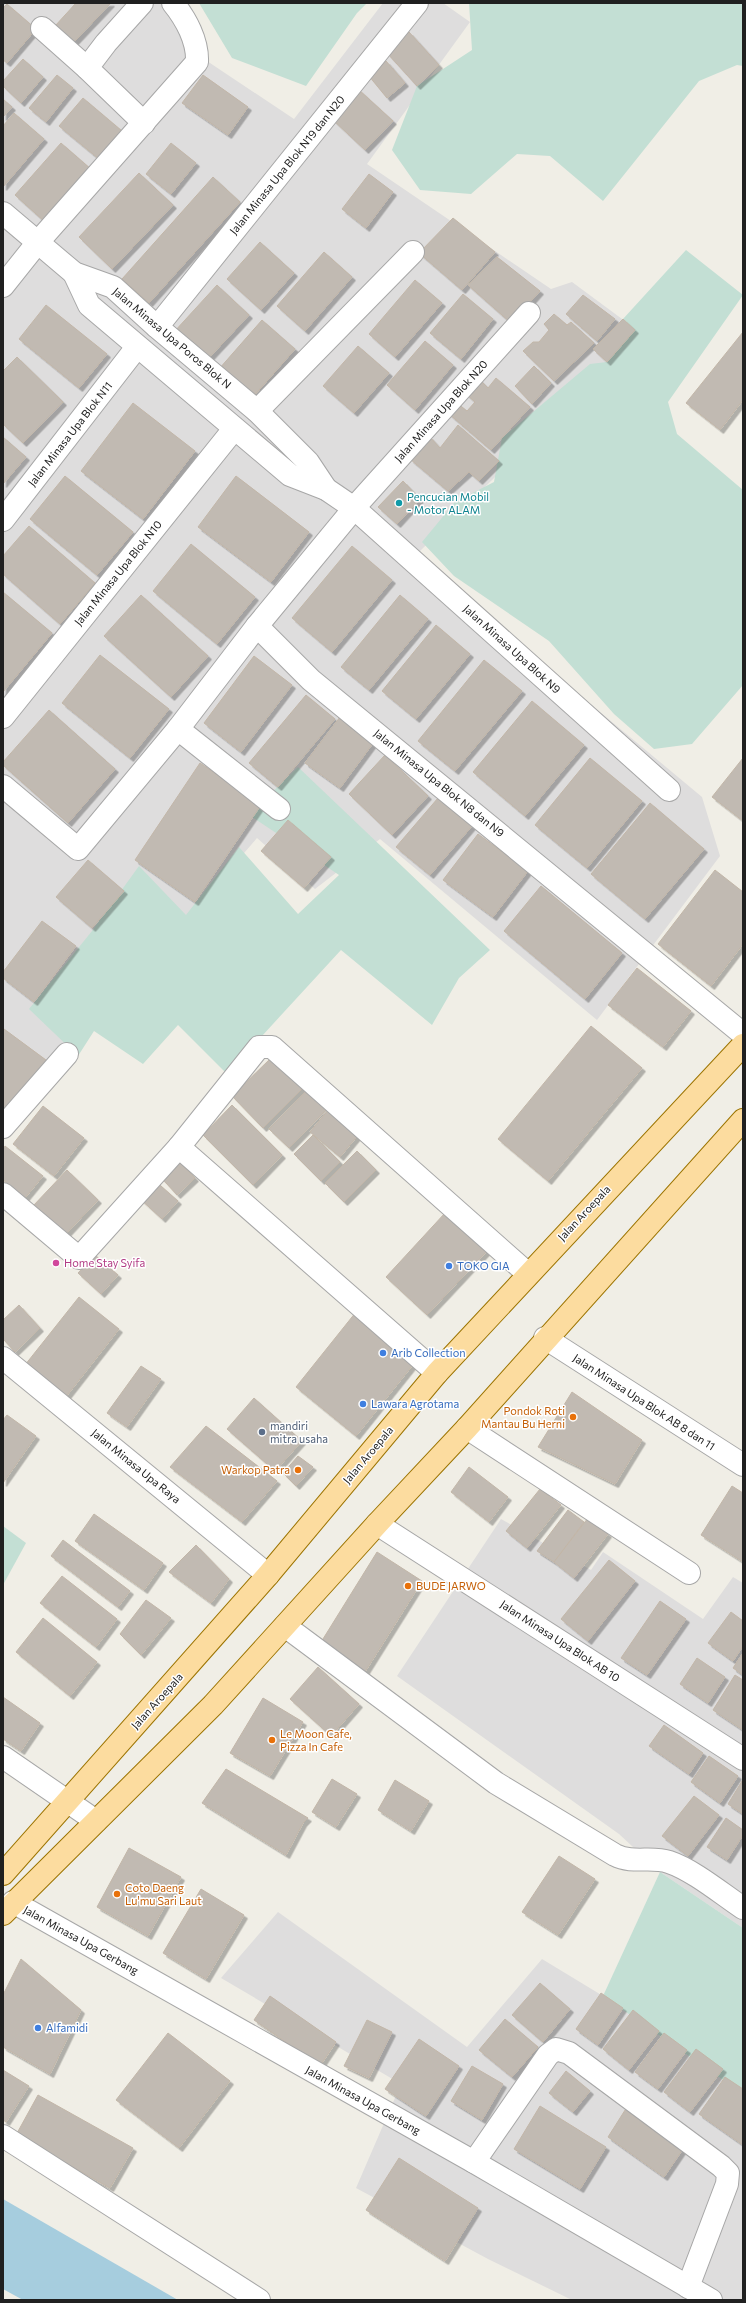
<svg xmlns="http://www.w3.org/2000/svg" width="746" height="2303" font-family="Commissioner,sans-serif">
<defs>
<filter id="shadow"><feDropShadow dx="3.5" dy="3.5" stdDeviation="0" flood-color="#0004"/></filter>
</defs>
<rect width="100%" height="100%" fill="#f0eee6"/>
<g fill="#dedddd">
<polygon points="3,3 178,3 207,61 294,119 383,3 443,3 470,22 367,164 551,289 572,282 641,333 418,553 570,687 702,797 720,856 597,1020 380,839 315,889 257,838 185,921 76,1029 3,1119"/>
<polygon points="501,1519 591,1570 603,1552 703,1619 733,1577 743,1583 743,1928 660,1872 619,1834 397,1676"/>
<polygon points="278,1912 467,2047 542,1959 603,1996 743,2094 743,2300 572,2300 488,2259 356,2188 401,2084 221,1978"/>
</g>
<g fill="#c3dfd4">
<polygon points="199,3 367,3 357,13 306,86 232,58"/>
<polygon points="469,3 743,3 743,66 737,65 699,81 603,201 550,156 517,154 471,194 420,190 392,150 417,86 472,50"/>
<polygon points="686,250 743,295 668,402 677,434 743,490 743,685 692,744 654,749 614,714 549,641 454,576 422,542 455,502 494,482 502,438 590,364 607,362 635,330 623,319"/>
<polygon points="298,767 490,950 459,978 432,1025 341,950 227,1074 178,1025 143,1064 94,1031 78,1056 29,1009 92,931 139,866 186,915 239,847 298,914 339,875 249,815"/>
<polygon points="3,1526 26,1543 3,1585"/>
<polygon points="660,1872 743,1928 743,2094 603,1996"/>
</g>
<polygon fill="#a6cdde" points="3,2199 178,2300 23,2300 3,2289"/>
<g fill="#c1bab2" stroke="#c2b6a8" filter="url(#shadow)">
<polygon points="76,3 111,3 73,43 55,26"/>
<polygon points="7,4 36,29 7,63 3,60 3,8"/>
<polygon points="409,32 439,65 417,86 387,53"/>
<polygon points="23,59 43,77 21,103 3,86 3,81"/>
<polygon points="386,61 405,83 387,98 369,76"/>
<polygon points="57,75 73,88 46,122 29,108"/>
<polygon points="203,75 248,107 228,135 182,103"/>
<polygon points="358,89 393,121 365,150 331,118"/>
<polygon points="83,98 122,131 99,159 59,126"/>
<polygon points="3,99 12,107 3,117"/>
<polygon points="14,113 44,139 3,187 3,126"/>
<polygon points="61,143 92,170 45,222 15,195"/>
<polygon points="171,143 196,163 171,194 146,174"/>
<polygon points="139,173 173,205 112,269 79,237"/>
<polygon points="369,174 393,192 366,228 342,209"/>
<polygon points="213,177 240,202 149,303 122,279"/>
<polygon points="453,218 495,252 462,290 419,253"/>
<polygon points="260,242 294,273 261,310 227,279"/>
<polygon points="324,252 352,277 305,331 277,306"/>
<polygon points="497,257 540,291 511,323 468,285"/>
<polygon points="415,280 442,303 395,357 369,334"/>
<polygon points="217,285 249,315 206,361 174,332"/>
<polygon points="463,294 493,319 461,359 430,333"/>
<polygon points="583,295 615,319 597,341 566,314"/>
<polygon points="46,305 107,354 79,388 19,339"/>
<polygon points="554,314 567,325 571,322 594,343 554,381 523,351 533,342 539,342 549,330 544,324"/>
<polygon points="623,319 635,330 607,362 593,349"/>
<polygon points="262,320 295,349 252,398 219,369"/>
<polygon points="743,332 743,400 720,430 686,403"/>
<polygon points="425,341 453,365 415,410 387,385"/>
<polygon points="358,346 389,373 354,413 323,386"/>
<polygon points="17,357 63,402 23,443 3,424 3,371"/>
<polygon points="534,366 551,383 532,404 515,386"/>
<polygon points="496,378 530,407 491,450 448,413 457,403 467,411 475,402 466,394 479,379 488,388"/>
<polygon points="133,403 195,451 143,519 81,471"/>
<polygon points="458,425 499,461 479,481 469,472 448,491 410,459 429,436 440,448"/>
<polygon points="3,437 26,457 3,484"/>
<polygon points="65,476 133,532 97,575 30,519"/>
<polygon points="236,476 309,532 271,582 198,527"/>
<polygon points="403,481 420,499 397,524 378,507"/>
<polygon points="29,526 95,583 60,624 3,574 3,556"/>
<polygon points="191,544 255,597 217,644 153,591"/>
<polygon points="352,546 392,580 332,652 292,618"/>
<polygon points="3,592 52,633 3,692"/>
<polygon points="141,595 208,656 171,697 104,636"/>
<polygon points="400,595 428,619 369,690 341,667"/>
<polygon points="436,625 470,654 416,719 382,691"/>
<polygon points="100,655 169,709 130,758 62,703"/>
<polygon points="254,656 292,685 241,752 204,723"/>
<polygon points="484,660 522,691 455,771 418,741"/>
<polygon points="306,695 335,719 278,787 249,763"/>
<polygon points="532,701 584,745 525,816 473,772"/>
<polygon points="49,710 115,769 68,823 3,765 3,762"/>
<polygon points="340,717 374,742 340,788 305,763"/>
<polygon points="385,755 428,796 392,835 349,794"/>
<polygon points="590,758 642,801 587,868 535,825"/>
<polygon points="743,758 743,821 712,797"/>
<polygon points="200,763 261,805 195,902 135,860"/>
<polygon points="438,798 472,826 430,875 396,847"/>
<polygon points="650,803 704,849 645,919 591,874"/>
<polygon points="288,820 331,857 304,888 261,851"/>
<polygon points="478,834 528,871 493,917 443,880"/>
<polygon points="88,860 124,891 92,928 56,897"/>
<polygon points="715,870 743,892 743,944 711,986 658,944"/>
<polygon points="541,886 622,953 585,999 504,931"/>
<polygon points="42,921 76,946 34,1002 3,978 3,972"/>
<polygon points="637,968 691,1011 663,1047 608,1005"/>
<polygon points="591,1026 642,1068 548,1181 498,1139"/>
<polygon points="4,1029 46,1060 3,1122 3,1030"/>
<polygon points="271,1058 302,1089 263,1128 232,1096"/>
<polygon points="308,1089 328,1108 289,1148 269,1129"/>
<polygon points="232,1105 282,1155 253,1185 203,1135"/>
<polygon points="43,1106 84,1138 54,1176 13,1144"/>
<polygon points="329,1109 359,1134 340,1157 310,1132"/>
<polygon points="313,1135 340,1162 321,1181 294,1154"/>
<polygon points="5,1146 43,1176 25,1198 3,1180 3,1150"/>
<polygon points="357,1151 376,1170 344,1202 325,1183"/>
<polygon points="175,1157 195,1178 177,1195 157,1173"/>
<polygon points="67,1170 98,1200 64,1236 33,1206"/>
<polygon points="153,1179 178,1201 162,1219 137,1196"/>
<polygon points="445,1213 486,1252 427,1315 386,1277"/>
<polygon points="95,1255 118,1275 101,1294 78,1273"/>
<polygon points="79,1297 119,1329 65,1398 25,1365"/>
<polygon points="19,1305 40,1328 15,1352 3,1339 3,1320"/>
<polygon points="356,1312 416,1361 356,1436 296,1387"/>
<polygon points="141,1366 161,1379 127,1427 107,1413"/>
<polygon points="572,1392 642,1440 615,1484 538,1447"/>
<polygon points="254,1398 302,1441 275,1471 227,1429"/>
<polygon points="7,1415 36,1436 3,1483 3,1420"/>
<polygon points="206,1426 277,1481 242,1522 170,1467"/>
<polygon points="298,1456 313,1467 296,1486 283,1473"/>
<polygon points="469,1467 508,1497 489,1522 451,1492"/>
<polygon points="732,1486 743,1493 743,1562 701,1535"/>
<polygon points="540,1489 561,1505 527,1548 506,1531"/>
<polygon points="568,1510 584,1522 554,1562 537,1551"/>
<polygon points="94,1514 163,1563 144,1590 75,1541"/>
<polygon points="588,1518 608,1534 574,1578 554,1562"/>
<polygon points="63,1540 130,1591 118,1607 51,1556"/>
<polygon points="196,1545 229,1579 211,1603 169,1572"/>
<polygon points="377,1552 422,1581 363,1675 318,1647"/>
<polygon points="609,1560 635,1581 588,1641 561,1619"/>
<polygon points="62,1576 117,1619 96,1647 40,1603"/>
<polygon points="146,1600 171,1618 141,1655 120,1634"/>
<polygon points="660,1601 686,1619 647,1675 621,1658"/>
<polygon points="731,1612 743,1621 743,1646 733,1661 708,1643"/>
<polygon points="43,1618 97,1662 70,1696 16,1652"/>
<polygon points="743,1653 743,1675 733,1668"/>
<polygon points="697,1658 725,1677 708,1703 680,1684"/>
<polygon points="318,1667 359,1704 331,1736 290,1699"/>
<polygon points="735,1675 743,1680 743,1730 713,1710"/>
<polygon points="3,1697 40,1723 21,1751 3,1739"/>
<polygon points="263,1698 303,1722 270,1776 230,1753"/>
<polygon points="664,1725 703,1753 689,1774 649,1746"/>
<polygon points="709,1756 738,1776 720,1803 691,1782"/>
<polygon points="226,1769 308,1818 303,1823 286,1855 202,1803"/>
<polygon points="332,1779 357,1794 336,1827 312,1812"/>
<polygon points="395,1780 429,1801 411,1831 378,1810"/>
<polygon points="742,1781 743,1782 743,1814 728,1804"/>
<polygon points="694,1796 719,1815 688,1856 662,1836"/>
<polygon points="726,1818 743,1830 743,1835 727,1860 707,1847"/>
<polygon points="129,1848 181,1877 148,1936 97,1907"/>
<polygon points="559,1856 595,1879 558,1935 522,1912"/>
<polygon points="201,1889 244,1915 206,1979 163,1953"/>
<polygon points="21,1959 81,2010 50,2074 3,2047 3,1995"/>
<polygon points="540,1983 570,2009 543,2042 512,2015"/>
<polygon points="601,1993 623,2008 598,2045 576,2029"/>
<polygon points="270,1996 336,2042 320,2066 254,2020"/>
<polygon points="633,2010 659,2031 629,2070 603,2049"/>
<polygon points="505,2019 538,2047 512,2077 479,2050"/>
<polygon points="367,2020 392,2032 369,2078 344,2066"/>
<polygon points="168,2033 230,2081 179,2148 116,2100"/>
<polygon points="664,2033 687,2050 658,2089 635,2072"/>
<polygon points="419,2039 459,2066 426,2116 385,2089"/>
<polygon points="696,2049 723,2069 690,2112 664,2092"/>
<polygon points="472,2066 503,2084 482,2120 451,2101"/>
<polygon points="3,2070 29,2086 6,2122 3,2120"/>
<polygon points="566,2071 590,2091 573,2112 549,2093"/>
<polygon points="725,2077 743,2089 743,2145 699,2114"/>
<polygon points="38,2095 133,2148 110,2188 16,2135"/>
<polygon points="540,2106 606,2147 580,2189 514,2149"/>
<polygon points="627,2107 683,2149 664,2177 608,2137"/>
<polygon points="399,2158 478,2208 445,2261 366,2210"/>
</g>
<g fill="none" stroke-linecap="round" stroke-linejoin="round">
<defs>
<g id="minor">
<polyline points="142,3 106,43 87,68 144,123"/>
<polyline points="42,28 87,68"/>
<polyline points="3,213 74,273 113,287 157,327 257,411 308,462 326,489"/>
<polyline points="74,273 89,305 290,475 326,489 354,508 669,790"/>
<path d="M3,286l35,-44 159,-180c1,-21 -11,-43 -24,-59"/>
<polyline points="157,327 417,3"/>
<polyline points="257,411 413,252"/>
<polyline points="3,520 137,347"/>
<polyline points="257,626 311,680 743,1034"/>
<polyline points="3,717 234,429"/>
<polyline points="178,729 279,809"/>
<polyline points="3,786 78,849 178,729 257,626 361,500 529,313"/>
<polyline points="3,1127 67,1054"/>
<polyline points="179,1147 437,1373"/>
<polyline points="3,1194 79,1258 179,1147 259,1047 272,1047 527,1273"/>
<polyline points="545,1338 743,1465"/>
<polyline points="3,1358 268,1575"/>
<polyline points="467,1428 689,1573"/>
<polyline points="377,1524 743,1759"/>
<path d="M285,1626l211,157 119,72c18,9 36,1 54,7 24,8 53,32 74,46"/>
<polyline points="3,1757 96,1821"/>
<polyline points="13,1902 474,2162 711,2300"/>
<polyline points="3,2136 259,2300"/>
<polyline points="474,2162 548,2055 556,2049 569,2053 721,2166 728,2173 727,2184 688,2287"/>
</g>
<g id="major">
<polyline points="3,1874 268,1575 437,1373 743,1045"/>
<polyline points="3,1914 213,1705 377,1524 467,1428 743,1120"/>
</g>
</defs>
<use href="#minor" stroke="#a7a7a7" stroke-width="24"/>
<use href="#major" stroke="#9c7400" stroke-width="24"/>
<use href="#minor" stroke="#fff" stroke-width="22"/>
<use href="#major" stroke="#fcdc9f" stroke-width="22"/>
</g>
<circle fill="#0f9aa8" stroke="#fff" stroke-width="1.5" cx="399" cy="503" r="4"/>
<circle fill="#d1479c" stroke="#fff" stroke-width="1.5" cx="56" cy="1263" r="4"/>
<g fill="#3f7fe0" stroke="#fff" stroke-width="1.5">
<circle cx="449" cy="1266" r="4"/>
<circle cx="383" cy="1353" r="4"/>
<circle cx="363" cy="1404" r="4"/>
<circle cx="38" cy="2028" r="4"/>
</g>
<g fill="#e8710a" stroke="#fff" stroke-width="1.5">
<circle cx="573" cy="1417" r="4"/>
<circle cx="298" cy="1470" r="4"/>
<circle cx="408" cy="1586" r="4"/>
<circle cx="272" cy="1740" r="4"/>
<circle cx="117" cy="1894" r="4"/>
</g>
<circle fill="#5c6f8a" stroke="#fff" stroke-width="1.5" cx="262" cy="1432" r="4"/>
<g text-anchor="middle" stroke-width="3" stroke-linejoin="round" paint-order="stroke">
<g font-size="11" fill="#202020" stroke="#fff">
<text transform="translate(287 165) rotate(-51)" y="4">Jalan Minasa Upa Blok N19 dan N20</text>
<text transform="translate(172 338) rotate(40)" y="4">Jalan Minasa Upa Poros Blok N</text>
<text transform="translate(441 411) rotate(-48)" y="4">Jalan Minasa Upa Blok N20</text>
<text transform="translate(70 434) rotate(-52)" y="4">Jalan Minasa Upa Blok N11</text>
<text transform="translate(118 573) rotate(-51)" y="4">Jalan Minasa Upa Blok N10</text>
<text transform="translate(512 649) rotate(42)" y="4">Jalan Minasa Upa Blok N9</text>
<text transform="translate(439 783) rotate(39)" y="4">Jalan Minasa Upa Blok N8 dan N9</text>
<text transform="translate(584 1213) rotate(-47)" y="4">Jalan Aroepala</text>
<text transform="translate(644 1402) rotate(33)" y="4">Jalan Minasa Upa Blok AB 8 dan 11</text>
<text transform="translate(368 1455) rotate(-50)" y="4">Jalan Aroepala</text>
<text transform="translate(136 1466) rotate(39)" y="4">Jalan Minasa Upa Raya</text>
<text transform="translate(560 1641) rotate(33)" y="4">Jalan Minasa Upa Blok AB 10</text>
<text transform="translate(157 1701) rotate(-48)" y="4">Jalan Aroepala</text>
<text transform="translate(81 1940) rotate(29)" y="4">Jalan Minasa Upa Gerbang</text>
<text transform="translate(363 2100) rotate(29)" y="4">Jalan Minasa Upa Gerbang</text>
</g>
<g font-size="11" fill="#0d838f" stroke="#fff" text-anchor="start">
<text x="407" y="501">Pencucian Mobil<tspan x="407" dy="13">- Motor ALAM</tspan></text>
</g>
<g font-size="11" fill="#b23c85" stroke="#fff" text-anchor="start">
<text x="64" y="1267">Home Stay Syifa</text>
</g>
<g font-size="11" fill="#366cbe" stroke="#fff" text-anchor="start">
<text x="457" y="1270">TOKO GIA</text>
<text x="391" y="1357">Arib Collection</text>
<text x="371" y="1408">Lawara Agrotama</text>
<text x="46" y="2032">Alfamidi</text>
</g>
<g font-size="11" fill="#c56008" stroke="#fff" text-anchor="start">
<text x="565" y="1415" text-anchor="end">Pondok Roti<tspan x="565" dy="13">Mantau Bu Herni</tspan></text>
<text x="290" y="1474" text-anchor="end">Warkop Patra</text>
<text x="416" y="1590">BUDE JARWO</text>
<text x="280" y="1738">Le Moon Cafe,<tspan x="280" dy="13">Pizza In Cafe</tspan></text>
<text x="125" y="1892">Coto Daeng<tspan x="125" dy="13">Lu'mu Sari Laut</tspan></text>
</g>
<g font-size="11" fill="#4e5e75" stroke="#fff" text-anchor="start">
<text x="270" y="1430">mandiri<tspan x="270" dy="13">mitra usaha</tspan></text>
</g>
</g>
<rect width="746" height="2303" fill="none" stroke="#202020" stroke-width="8"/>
</svg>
